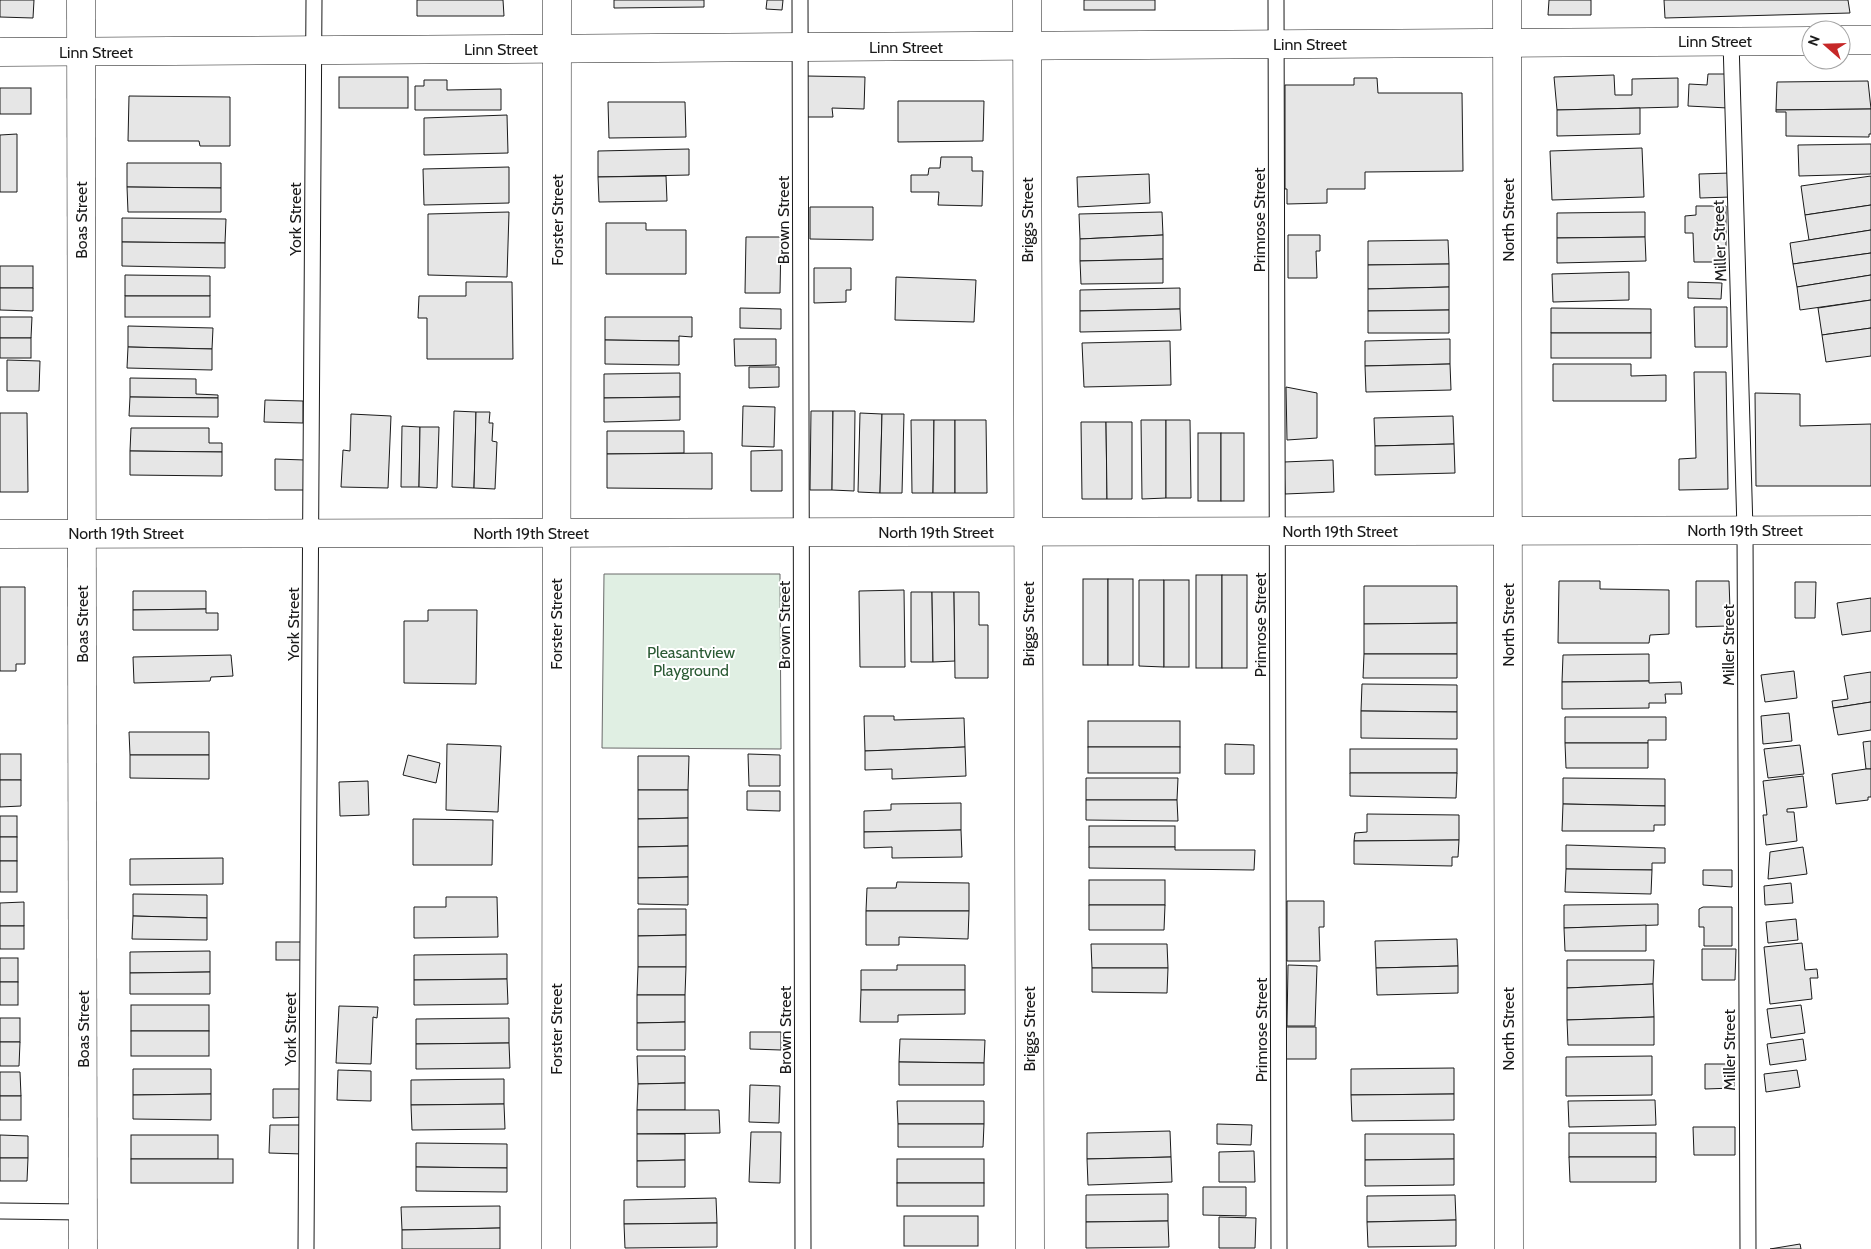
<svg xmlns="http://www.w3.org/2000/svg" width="1871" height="1249" font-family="Cabin,sans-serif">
<rect width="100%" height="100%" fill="#fff"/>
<polygon fill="#e0efe3" stroke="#6a6a6a" points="604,574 780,574 781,749 602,748"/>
<g fill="#e6e6e6" stroke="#1a1a1a">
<polygon points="0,0 34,0 33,18 0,17"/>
<polygon points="417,0 503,0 504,16 417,16"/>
<polygon points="614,0 704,0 704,7 614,8"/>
<polygon points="767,0 783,0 782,10 766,9"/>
<rect x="1084" y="0" width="71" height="10"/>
<polygon points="1549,0 1591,0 1591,15 1548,15"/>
<polygon points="1664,0 1848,0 1850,13 1665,18"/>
<polygon points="1708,74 1729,74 1728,108 1688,106 1689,84 1707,85"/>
<polygon points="1614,75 1615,95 1632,95 1632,79 1678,78 1678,107 1557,110 1554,77"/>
<polygon points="807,76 865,77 864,109 832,108 833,117 807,117"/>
<rect x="339" y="77" width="69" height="31"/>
<polygon points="1354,78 1377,78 1378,93 1462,93 1463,171 1365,172 1365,189 1327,189 1327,203 1287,204 1287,189 1285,189 1285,85 1354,85"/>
<polygon points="424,80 447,80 447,90 501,89 501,110 415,110 415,86 424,86"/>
<polygon points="1868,81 1871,109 1776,110 1777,82"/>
<rect x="0" y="88" width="31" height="26"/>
<polygon points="129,96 230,97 230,146 200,146 199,141 128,141"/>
<polygon points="898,101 984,101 983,141 898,142"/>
<polygon points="608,102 685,102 686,137 609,138"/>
<polygon points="1640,108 1640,134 1557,136 1557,110"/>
<polygon points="1871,109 1871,134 1869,134 1869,137 1786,136 1786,112 1776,112 1776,110"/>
<polygon points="507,115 508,153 424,155 424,118"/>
<polygon points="17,134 17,192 0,192 0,135"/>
<polygon points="1871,144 1871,174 1799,176 1798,145"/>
<polygon points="1642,148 1644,197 1552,200 1550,151"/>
<polygon points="689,149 689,175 598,177 598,151"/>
<polygon points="941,157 972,157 972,171 983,171 982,206 938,205 939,192 911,192 911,175 928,175 929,168 940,168"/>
<polygon points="127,163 221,163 221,188 127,187"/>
<polygon points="509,167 509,203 424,205 423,169"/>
<polygon points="1730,173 1731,197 1700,198 1699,174"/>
<polygon points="1149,174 1150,203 1078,207 1077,177"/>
<polygon points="666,176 667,201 599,202 598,177"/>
<polygon points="1871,176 1871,205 1805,215 1801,186"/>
<polygon points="127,187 221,188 221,212 128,212"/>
<polygon points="1871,205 1871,230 1809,240 1805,215"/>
<polygon points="1696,206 1726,206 1726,262 1694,262 1693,233 1685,233 1685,216 1696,215"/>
<polygon points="810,207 873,207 873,240 810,239"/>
<polygon points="509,212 507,277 428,275 428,214"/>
<polygon points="1162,212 1163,235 1080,239 1079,214"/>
<polygon points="1645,212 1645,237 1557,238 1557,213"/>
<polygon points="122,218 226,219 225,243 122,242"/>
<polygon points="606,223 646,223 646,230 686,230 686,274 606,274"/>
<polygon points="1871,230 1871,253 1793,264 1790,243"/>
<polygon points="1163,235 1163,259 1080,261 1080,239"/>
<polygon points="1288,235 1320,235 1320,251 1316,251 1317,278 1288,278"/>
<polygon points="746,237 781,237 780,293 745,293"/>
<polygon points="1645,237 1646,261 1557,263 1557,238"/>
<polygon points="1448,240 1449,264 1368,265 1368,241"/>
<polygon points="122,242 225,243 225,268 122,266"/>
<polygon points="1871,253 1871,275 1797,287 1793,264"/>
<polygon points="1163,259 1163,283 1081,284 1080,261"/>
<polygon points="1449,264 1449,287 1368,289 1368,265"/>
<rect x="0" y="266" width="33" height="22"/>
<polygon points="814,268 851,268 851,290 846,290 846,302 814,303"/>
<polygon points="1629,272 1629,300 1553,302 1552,274"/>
<polygon points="125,275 210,276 210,296 125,296"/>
<polygon points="1871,275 1871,300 1800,310 1797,287"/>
<polygon points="896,277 976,280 974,322 895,320"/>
<polygon points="466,282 512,282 513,359 427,359 427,318 418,318 419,296 466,296"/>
<polygon points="1688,282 1722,283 1721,299 1688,298"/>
<polygon points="1449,287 1449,310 1368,311 1368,289"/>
<polygon points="0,288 33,288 33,311 0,310"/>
<polygon points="1180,288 1180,309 1080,311 1080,290"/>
<rect x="125" y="296" width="85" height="21"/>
<polygon points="1871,300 1871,328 1822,335 1818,308"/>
<polygon points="1694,307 1727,307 1727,347 1695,347"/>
<polygon points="740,308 781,309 781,329 740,328"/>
<polygon points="1551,308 1651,309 1651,333 1551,333"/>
<polygon points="1180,309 1181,330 1080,332 1080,311"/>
<polygon points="1449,310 1449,333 1368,333 1368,311"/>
<polygon points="0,317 32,317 31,338 0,338"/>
<polygon points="605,317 692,317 692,337 679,336 679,341 605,340"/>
<polygon points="128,326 213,328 212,349 128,347"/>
<polygon points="1871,328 1871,356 1826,362 1822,335"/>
<rect x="1551" y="333" width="100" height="25"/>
<rect x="0" y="338" width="31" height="20"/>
<polygon points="734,339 776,339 776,365 735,366"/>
<polygon points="1450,339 1450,364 1365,366 1365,341"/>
<polygon points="605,340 679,341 679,365 605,364"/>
<polygon points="1170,341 1171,385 1084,387 1082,343"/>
<polygon points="128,347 212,349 212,370 127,368"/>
<polygon points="7,360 40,361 39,391 7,391"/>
<polygon points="1450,364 1451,390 1366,392 1365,366"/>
<polygon points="1553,364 1631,364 1631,376 1666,375 1666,401 1553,401"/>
<polygon points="749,367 779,367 779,387 749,388"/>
<polygon points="1694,372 1726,372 1728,489 1679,490 1679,459 1696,458"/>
<polygon points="680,373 680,397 604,398 604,374"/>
<polygon points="130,378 196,379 196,394 218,395 218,398 130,397"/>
<polygon points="1286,387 1317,393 1317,438 1287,440"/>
<polygon points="1755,393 1800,394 1800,426 1871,424 1871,486 1756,486"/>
<polygon points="130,397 218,398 218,417 129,416"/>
<polygon points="680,397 680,420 604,422 604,398"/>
<polygon points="265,400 303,401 303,423 264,422"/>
<polygon points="743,406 775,407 774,447 742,446"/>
<polygon points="454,411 476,412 474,488 452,487"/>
<polygon points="811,411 833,411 832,490 810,490"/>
<polygon points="833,411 855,411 854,491 832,490"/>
<polygon points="476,412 490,412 489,423 493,423 492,441 497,442 495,489 474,488"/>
<polygon points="0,413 27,413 28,492 0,492"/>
<polygon points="860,413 882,414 880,493 858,492"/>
<polygon points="351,414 391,416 388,488 341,487 343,450 350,451"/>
<polygon points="882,414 904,414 902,493 880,493"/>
<polygon points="1453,416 1454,444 1375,446 1374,418"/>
<polygon points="911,420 934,420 933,493 912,493"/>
<polygon points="934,420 955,420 955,493 933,493"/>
<polygon points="955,420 986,420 987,493 955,493"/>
<polygon points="1141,420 1166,420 1166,498 1142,499"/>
<polygon points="1166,420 1190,420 1191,498 1166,498"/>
<polygon points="1081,422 1106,422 1107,499 1082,499"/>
<polygon points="1106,422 1132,422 1132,499 1107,499"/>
<polygon points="402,426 420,427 419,487 401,487"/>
<polygon points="420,427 439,427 437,488 419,487"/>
<polygon points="131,428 209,428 209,443 222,443 222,452 130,451"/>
<polygon points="607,431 684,431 684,453 607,454"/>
<rect x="1198" y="433" width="23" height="68"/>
<rect x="1221" y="433" width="23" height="68"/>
<polygon points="1454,444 1455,473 1375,475 1375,446"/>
<polygon points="782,450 782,491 751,491 751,451"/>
<polygon points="130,451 222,452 222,476 130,475"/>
<polygon points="712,453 712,489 607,488 607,454"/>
<polygon points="275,459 305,460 305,490 275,490"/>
<polygon points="1333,460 1334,492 1285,494 1284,462"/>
<rect x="1196" y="575" width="26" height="93"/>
<rect x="1222" y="575" width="25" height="93"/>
<rect x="1083" y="579" width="25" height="86"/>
<rect x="1108" y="579" width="25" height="86"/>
<polygon points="1139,580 1164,580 1164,667 1139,666"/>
<rect x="1164" y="580" width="25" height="87"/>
<polygon points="1559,581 1600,581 1600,589 1669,590 1669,634 1650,635 1649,643 1558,643"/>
<polygon points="1696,581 1729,581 1730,609 1727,608 1726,626 1696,627"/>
<polygon points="1795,582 1816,582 1815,618 1795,618"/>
<polygon points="1364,586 1457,586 1457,623 1364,624"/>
<polygon points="0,587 25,587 25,664 16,664 16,671 0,671"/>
<polygon points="904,590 905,667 860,667 859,591"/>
<polygon points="133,591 206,591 206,609 133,610"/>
<polygon points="911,592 932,592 933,662 911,662"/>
<polygon points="932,592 954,592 955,661 933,662"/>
<polygon points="954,592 979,592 979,625 988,625 988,678 955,678"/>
<polygon points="1871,598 1871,631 1842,635 1837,603"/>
<polygon points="206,609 206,613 218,613 218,630 133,630 133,610"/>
<polygon points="428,610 477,610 476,684 404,683 404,621 428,621"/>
<polygon points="1457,623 1457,654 1364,654 1364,624"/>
<polygon points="1364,654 1457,654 1457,678 1363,678"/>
<polygon points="1649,654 1649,681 1562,682 1563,655"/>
<polygon points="231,655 233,676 211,677 210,681 134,683 133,657"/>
<polygon points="1794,671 1797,698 1765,702 1761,675"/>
<polygon points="1871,672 1871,702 1833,708 1832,701 1848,699 1844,676"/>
<polygon points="1649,681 1649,683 1681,682 1682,694 1665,694 1666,703 1649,703 1649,708 1562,709 1562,682"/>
<polygon points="1362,684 1457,685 1457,712 1361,711"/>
<polygon points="1871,702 1871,730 1838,735 1833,708"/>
<polygon points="1361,711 1457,712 1457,739 1361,738"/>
<polygon points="1789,713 1792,741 1763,744 1761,716"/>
<polygon points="864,716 894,716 894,720 964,718 965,747 865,751"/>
<polygon points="1565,717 1666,717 1666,740 1648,740 1648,743 1565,743"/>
<rect x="1088" y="721" width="92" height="26"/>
<polygon points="129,732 209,732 209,755 130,755"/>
<polygon points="1871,741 1871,769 1866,769 1863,742"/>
<polygon points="1565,743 1648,743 1648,768 1566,768"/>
<polygon points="447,744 501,746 498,812 446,810"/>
<polygon points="1225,744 1254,745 1254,774 1225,774"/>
<polygon points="1800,745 1804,774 1768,778 1764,749"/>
<polygon points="965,747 966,776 892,779 892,769 865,770 865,751"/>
<rect x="1088" y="747" width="92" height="26"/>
<rect x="1350" y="749" width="107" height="24"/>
<rect x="0" y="754" width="21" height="26"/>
<polygon points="748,754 780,755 780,786 749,786"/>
<polygon points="130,755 209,755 209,779 130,778"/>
<polygon points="408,755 440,763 436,783 403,775"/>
<polygon points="638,756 689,756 688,790 638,790"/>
<polygon points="1866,769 1871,769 1871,797 1868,797 1868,800 1836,804 1832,774"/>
<polygon points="1350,773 1457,773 1456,798 1350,796"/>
<polygon points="1803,776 1807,807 1787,809 1787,812 1794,812 1797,841 1766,845 1763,815 1767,815 1763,781"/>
<polygon points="1086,778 1178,778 1177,800 1086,800"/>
<polygon points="1563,778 1665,779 1665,806 1563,804"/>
<polygon points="0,780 21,780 21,806 0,807"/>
<polygon points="368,781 369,815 340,816 339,782"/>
<polygon points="638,790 688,790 688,818 638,819"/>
<polygon points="747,791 780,791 780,811 747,810"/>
<polygon points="1086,800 1177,800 1178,821 1086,820"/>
<polygon points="961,803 961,830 864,832 864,811 891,810 891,804"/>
<polygon points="1563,804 1665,806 1665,825 1654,825 1654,831 1562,831"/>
<polygon points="1367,814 1459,815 1459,840 1354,841 1355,833 1367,832"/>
<rect x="0" y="816" width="17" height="21"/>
<polygon points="688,818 688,846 638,847 638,819"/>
<polygon points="413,819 493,820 492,865 413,865"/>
<rect x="1089" y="826" width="86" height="21"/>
<polygon points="961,830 962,857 892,858 892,847 864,848 864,832"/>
<rect x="0" y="837" width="17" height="24"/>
<polygon points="1459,840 1458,857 1452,857 1452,866 1354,864 1354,841"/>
<polygon points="1566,845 1665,848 1665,863 1652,863 1652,870 1566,869"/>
<polygon points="688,846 688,877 638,878 638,847"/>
<polygon points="1089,847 1175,847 1175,850 1255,850 1254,870 1089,868"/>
<polygon points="1803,847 1807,874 1768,879 1770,852"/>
<polygon points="223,858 223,884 130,885 130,859"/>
<rect x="0" y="861" width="17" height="31"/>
<polygon points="1566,869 1652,870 1651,894 1565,892"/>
<polygon points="1703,870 1732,870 1732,887 1703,885"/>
<polygon points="688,877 688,905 638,904 638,878"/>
<rect x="1089" y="880" width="76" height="25"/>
<polygon points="897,882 969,883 969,911 866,911 867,888 896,888"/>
<polygon points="1791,883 1793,903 1765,905 1764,886"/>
<polygon points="133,894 207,895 207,918 133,916"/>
<polygon points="446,897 497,897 498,937 414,938 414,907 446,907"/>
<polygon points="1287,901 1324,901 1324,927 1319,927 1320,961 1287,961"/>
<polygon points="24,902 24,926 0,926 0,903"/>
<polygon points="1658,904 1658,925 1564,928 1564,905"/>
<polygon points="1089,905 1165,905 1164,930 1089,930"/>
<polygon points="1703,907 1732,907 1732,946 1704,946 1704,927 1699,927 1699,909"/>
<polygon points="638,909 686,909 686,935 638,936"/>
<polygon points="866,911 969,911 968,939 899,937 899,945 866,945"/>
<polygon points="133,916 207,918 207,940 132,939"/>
<polygon points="1796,919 1798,940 1768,943 1766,922"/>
<polygon points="1646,925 1646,951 1565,951 1564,928"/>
<rect x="0" y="926" width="24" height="23"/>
<polygon points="686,935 686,967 638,967 638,936"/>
<polygon points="1457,939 1458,966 1376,968 1375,941"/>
<rect x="276" y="942" width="27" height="18"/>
<polygon points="1802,943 1805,970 1817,969 1818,978 1810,978 1812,999 1770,1004 1764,947"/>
<polygon points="1091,944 1167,944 1168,968 1092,968"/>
<polygon points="1702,949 1736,949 1735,980 1702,980"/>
<polygon points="210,951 210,972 130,973 130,952"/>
<polygon points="507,954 507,979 414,980 414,955"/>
<rect x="0" y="958" width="18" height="24"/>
<polygon points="1567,960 1654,960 1653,984 1567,988"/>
<polygon points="897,965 965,965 965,990 861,990 861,970 897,970"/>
<polygon points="1288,965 1317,966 1315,1026 1287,1026"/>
<polygon points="1458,966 1458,993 1377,995 1376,968"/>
<polygon points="638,967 686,967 685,995 637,995"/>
<polygon points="1092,968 1168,968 1167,993 1092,992"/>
<polygon points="210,972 210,994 130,994 130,973"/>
<polygon points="507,979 508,1004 414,1005 414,980"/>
<rect x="0" y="982" width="18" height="23"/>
<polygon points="1653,984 1654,1017 1567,1020 1567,988"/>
<polygon points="861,990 965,990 965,1014 898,1015 898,1022 860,1022"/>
<polygon points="637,995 685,995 685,1022 637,1023"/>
<rect x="131" y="1005" width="78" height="26"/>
<polygon points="1801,1005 1805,1033 1771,1038 1767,1009"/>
<polygon points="339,1006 378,1007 377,1018 373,1017 371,1064 336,1063"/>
<polygon points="1654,1017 1654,1045 1568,1045 1567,1020"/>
<rect x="0" y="1018" width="20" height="24"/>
<polygon points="509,1018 509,1043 416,1044 416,1019"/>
<polygon points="685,1022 685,1050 637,1050 637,1023"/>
<polygon points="1286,1027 1316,1027 1316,1059 1285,1059"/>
<rect x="131" y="1031" width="78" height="25"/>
<polygon points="750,1032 781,1032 781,1050 750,1049"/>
<polygon points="900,1039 985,1040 984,1063 899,1062"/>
<polygon points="1803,1039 1806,1060 1770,1065 1767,1044"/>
<polygon points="0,1042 20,1042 19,1066 0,1066"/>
<polygon points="509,1043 510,1068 416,1069 416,1044"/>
<polygon points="637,1056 685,1056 685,1083 638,1084"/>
<polygon points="1652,1056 1652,1095 1566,1096 1566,1057"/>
<polygon points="899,1062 984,1063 984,1085 899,1085"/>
<polygon points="1705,1064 1734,1064 1734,1088 1705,1089"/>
<polygon points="1454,1068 1454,1094 1351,1095 1351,1069"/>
<polygon points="133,1069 211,1069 211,1094 133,1095"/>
<polygon points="338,1070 371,1071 371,1101 337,1100"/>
<polygon points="1797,1070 1800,1087 1766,1092 1764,1074"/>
<polygon points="0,1072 20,1072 21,1096 0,1096"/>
<polygon points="504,1079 504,1104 411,1105 411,1080"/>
<polygon points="685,1083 685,1110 637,1110 638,1084"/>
<polygon points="750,1085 780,1086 779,1123 749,1122"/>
<polygon points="273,1089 305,1089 305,1117 273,1118"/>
<polygon points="211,1094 211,1120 133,1119 133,1095"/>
<polygon points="1454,1094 1454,1120 1352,1121 1351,1095"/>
<rect x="0" y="1096" width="21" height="24"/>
<polygon points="1655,1100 1656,1125 1569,1127 1568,1101"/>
<polygon points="897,1101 984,1101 984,1124 898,1124"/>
<polygon points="504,1104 505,1129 412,1130 411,1105"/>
<polygon points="637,1110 719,1110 720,1133 637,1134"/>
<polygon points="898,1124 984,1124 983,1147 898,1147"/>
<polygon points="1217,1124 1252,1125 1251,1145 1217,1144"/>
<polygon points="270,1125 304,1125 303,1154 269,1153"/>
<polygon points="1693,1127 1735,1127 1735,1155 1694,1155"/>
<polygon points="1170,1131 1171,1157 1087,1159 1087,1133"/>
<polygon points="751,1132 781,1132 780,1183 749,1182"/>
<rect x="1569" y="1133" width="87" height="24"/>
<polygon points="637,1134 685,1134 685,1160 637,1161"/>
<polygon points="1365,1134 1454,1134 1454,1159 1365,1160"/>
<polygon points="0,1135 28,1136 28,1158 0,1158"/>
<rect x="131" y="1135" width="87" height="24"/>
<polygon points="416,1143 507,1144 507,1168 416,1167"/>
<polygon points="1254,1151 1255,1182 1219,1182 1219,1152"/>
<polygon points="1171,1157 1172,1182 1088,1185 1087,1159"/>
<polygon points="1569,1157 1656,1157 1656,1182 1570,1182"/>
<polygon points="0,1158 28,1158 27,1181 0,1181"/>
<rect x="131" y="1159" width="102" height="24"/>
<rect x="897" y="1159" width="87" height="24"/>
<polygon points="1454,1159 1454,1185 1365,1186 1365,1160"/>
<polygon points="685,1160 685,1187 637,1187 637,1161"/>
<polygon points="416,1167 507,1168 507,1192 416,1191"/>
<rect x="897" y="1183" width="87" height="23"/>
<polygon points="1203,1187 1246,1187 1246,1216 1203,1215"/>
<polygon points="1168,1194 1168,1221 1086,1222 1086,1195"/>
<polygon points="1455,1195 1456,1220 1367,1222 1367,1196"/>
<polygon points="716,1198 717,1223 624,1224 624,1200"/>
<polygon points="500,1206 500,1228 402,1230 401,1207"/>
<rect x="904" y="1216" width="74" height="30"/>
<polygon points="1219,1217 1256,1218 1255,1248 1219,1248"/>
<polygon points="1456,1220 1456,1246 1368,1247 1367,1222"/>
<polygon points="1168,1221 1169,1247 1086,1248 1086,1222"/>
<polygon points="717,1223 717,1247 625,1248 624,1224"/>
<polygon points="500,1228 500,1249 402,1249 402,1230"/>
<polygon points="1800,1244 1801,1249 1770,1249"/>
</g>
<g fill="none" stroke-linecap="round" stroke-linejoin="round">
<defs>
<g id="service">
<polyline points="800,0 803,1249"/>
<polyline points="1276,0 1279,1249"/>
<polyline points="1731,41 1745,530 1748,1249"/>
<polyline points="0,1211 83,1212"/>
<polyline points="306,1249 314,0"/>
</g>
<g id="minor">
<polyline points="81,0 83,1249"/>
<polyline points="1027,0 1030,1249"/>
<polyline points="1507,0 1509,1249"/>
<polyline points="1841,40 1871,40"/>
<polyline points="0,52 1811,41"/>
<polyline points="0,534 1871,530"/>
<polyline points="556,1249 557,0"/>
</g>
</defs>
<use href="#service" stroke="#1a1a1a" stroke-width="17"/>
<use href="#minor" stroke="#1a1a1a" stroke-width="29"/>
<use href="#service" stroke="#fff" stroke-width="15"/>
<use href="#minor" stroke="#fff" stroke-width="28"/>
</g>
<g text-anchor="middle" stroke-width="4" stroke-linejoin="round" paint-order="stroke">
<g font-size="16" fill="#1a1a1a" stroke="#fff">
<text x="1715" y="47">Linn Street</text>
<text x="1310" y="50">Linn Street</text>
<text x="906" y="53">Linn Street</text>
<text x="501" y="55">Linn Street</text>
<text x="96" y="58">Linn Street</text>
<text transform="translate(295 219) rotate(-90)" y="6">York Street</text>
<text transform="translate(81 220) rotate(-90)" y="6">Boas Street</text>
<text transform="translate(557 220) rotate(-90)" y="6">Forster Street</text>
<text transform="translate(783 220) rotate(-90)" y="6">Brown Street</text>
<text transform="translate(1027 220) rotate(-90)" y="6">Briggs Street</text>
<text transform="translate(1259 220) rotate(-90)" y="6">Primrose Street</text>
<text transform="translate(1508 220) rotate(-90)" y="6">North Street</text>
<text transform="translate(1719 241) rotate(-92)" y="6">Miller Street</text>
<text x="1745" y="536">North 19th Street</text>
<text x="1340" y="537">North 19th Street</text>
<text x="936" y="538">North 19th Street</text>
<text x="126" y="539">North 19th Street</text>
<text x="531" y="539">North 19th Street</text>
<text transform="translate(82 624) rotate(-90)" y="6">Boas Street</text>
<text transform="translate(293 624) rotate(-90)" y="6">York Street</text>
<text transform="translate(556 624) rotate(-90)" y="6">Forster Street</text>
<text transform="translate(1028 624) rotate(-90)" y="6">Briggs Street</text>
<text transform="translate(784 625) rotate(-90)" y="6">Brown Street</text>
<text transform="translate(1260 625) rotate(-90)" y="6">Primrose Street</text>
<text transform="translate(1508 625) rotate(-90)" y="6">North Street</text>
<text transform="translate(1728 645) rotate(-90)" y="6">Miller Street</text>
<text transform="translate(83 1029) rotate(-90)" y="6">Boas Street</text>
<text transform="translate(290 1029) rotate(-90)" y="6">York Street</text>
<text transform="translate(556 1029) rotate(-90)" y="6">Forster Street</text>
<text transform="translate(1029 1029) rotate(-90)" y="6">Briggs Street</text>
<text transform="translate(1508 1029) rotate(-90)" y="6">North Street</text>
<text transform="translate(785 1030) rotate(-90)" y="6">Brown Street</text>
<text transform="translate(1261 1030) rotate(-90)" y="6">Primrose Street</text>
<text transform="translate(1729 1050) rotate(-90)" y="6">Miller Street</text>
</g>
<g font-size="16" fill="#2b5a34" stroke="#fff">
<text x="691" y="658">Pleasantview<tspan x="691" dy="18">Playground</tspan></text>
</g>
</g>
<g transform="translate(1826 45) rotate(290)"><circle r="24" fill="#ffffff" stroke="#a3a3a3"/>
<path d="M0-4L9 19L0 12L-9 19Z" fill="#c62828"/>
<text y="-8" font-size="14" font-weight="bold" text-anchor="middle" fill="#1a1a1a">N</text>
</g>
</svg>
